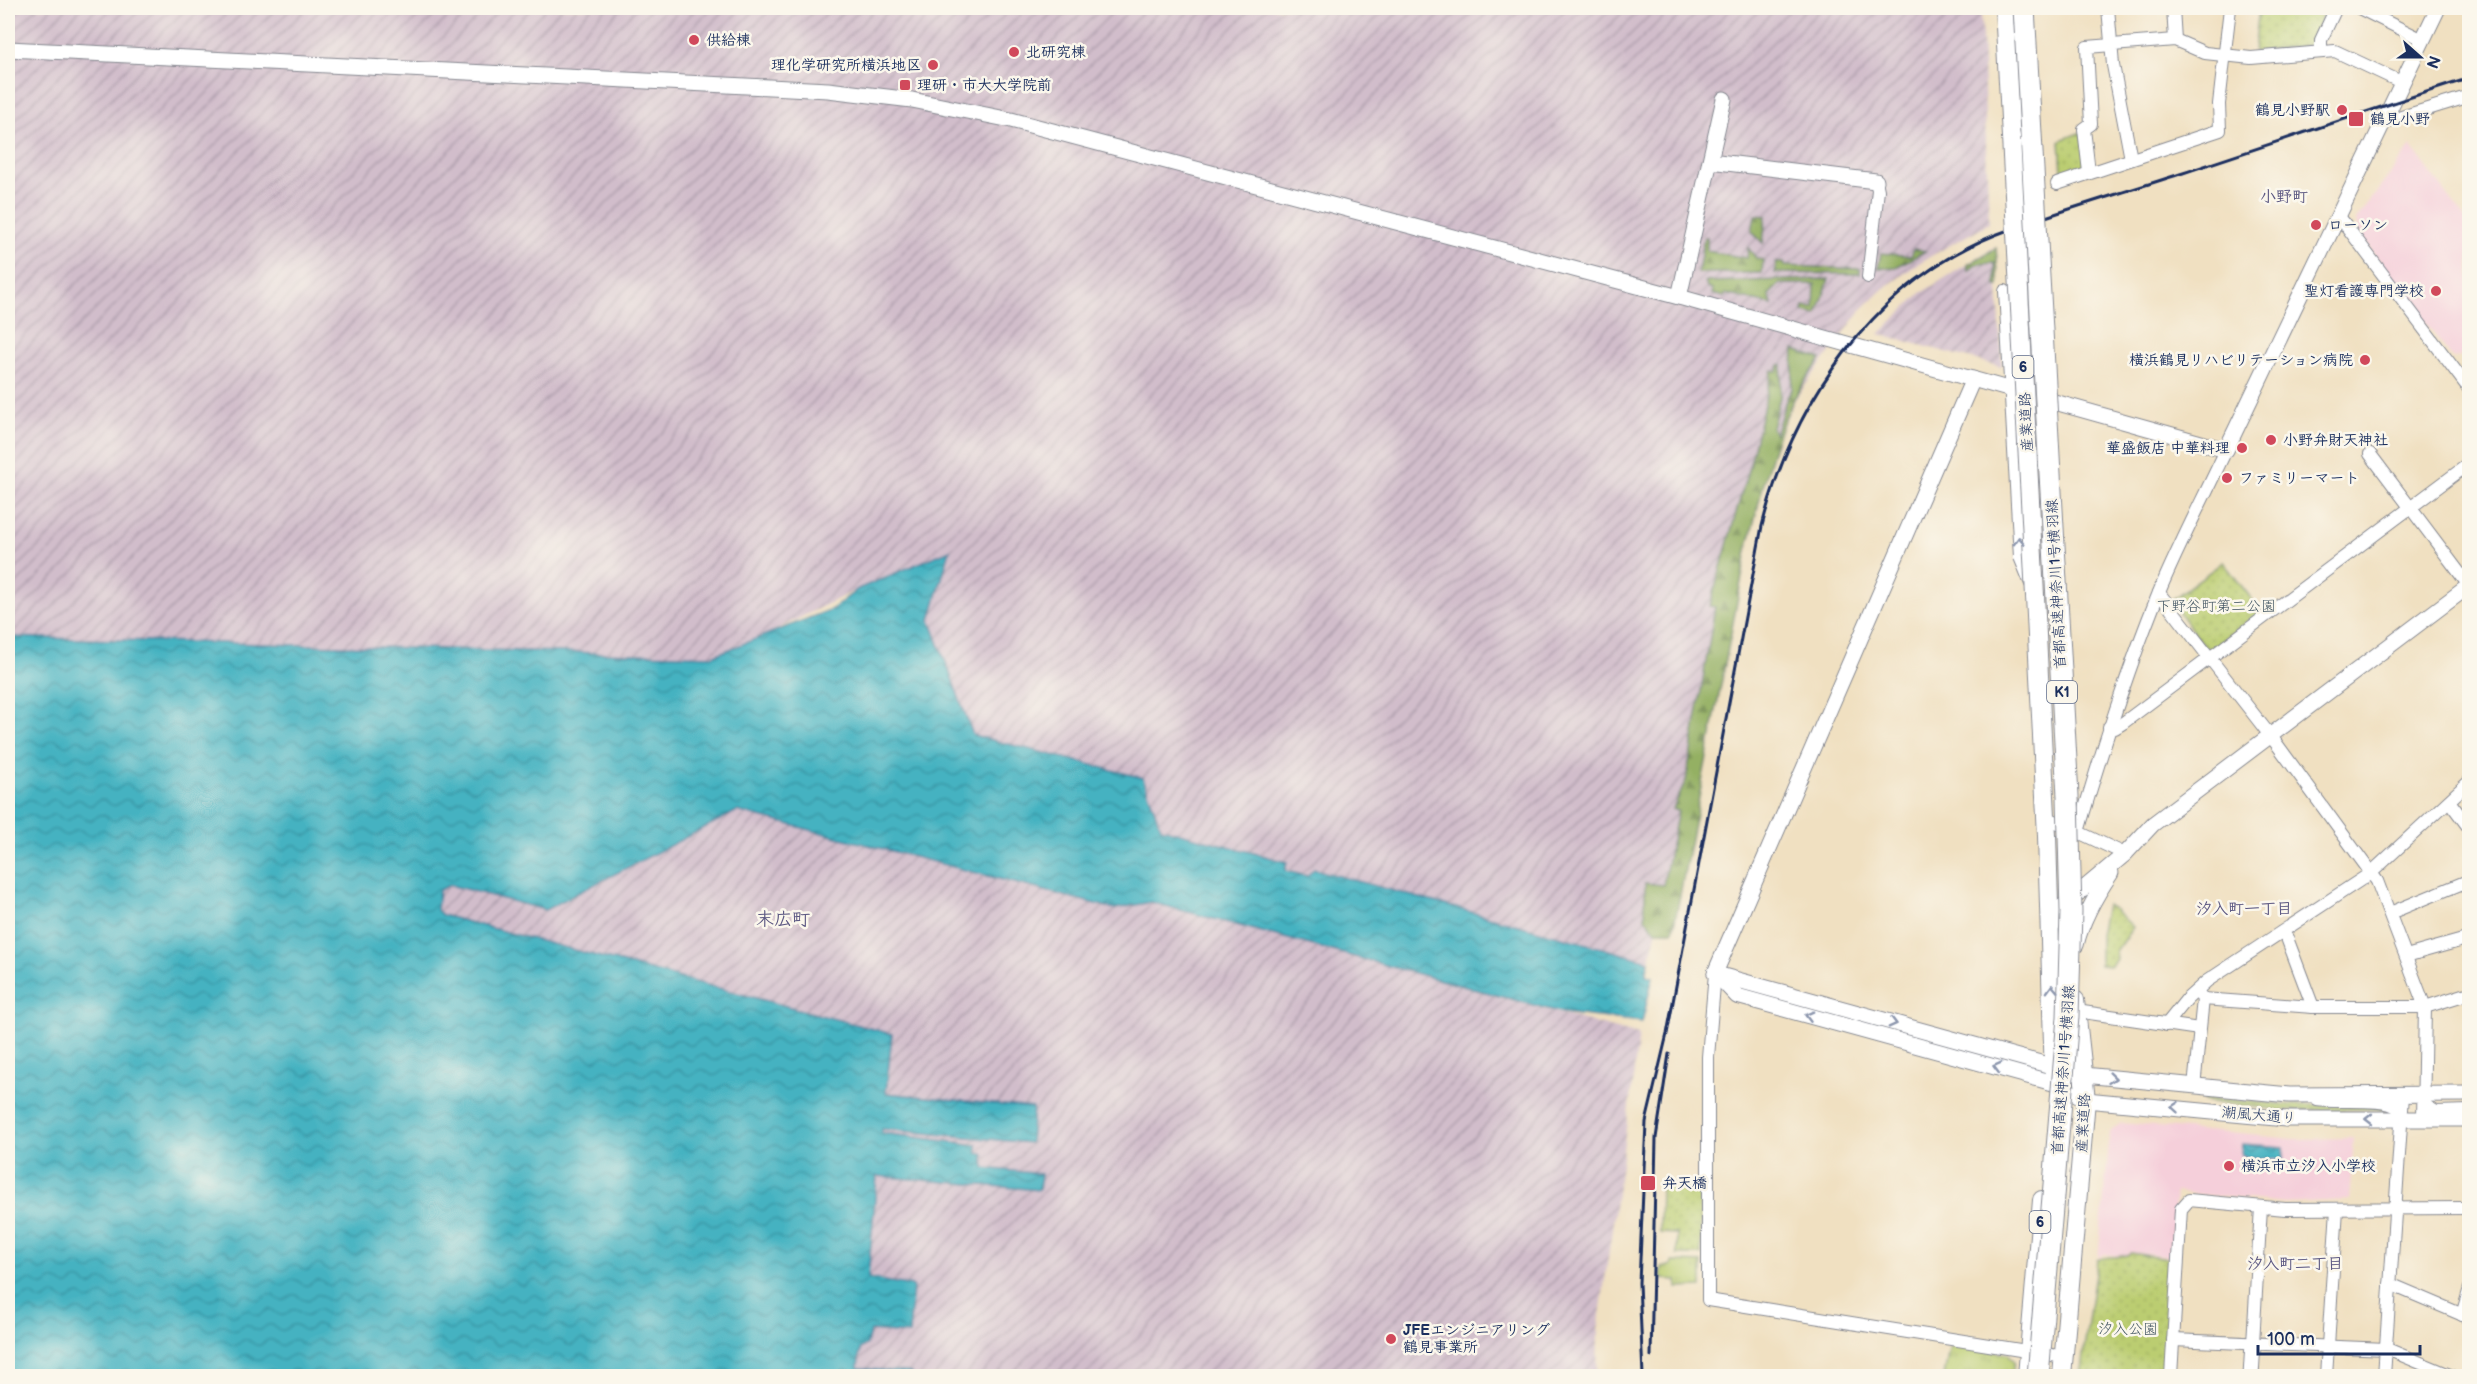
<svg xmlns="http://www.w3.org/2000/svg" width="2477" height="1384" font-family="'Balsamiq Sans','Klee One',sans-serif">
<defs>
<pattern id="industrial-furrows" width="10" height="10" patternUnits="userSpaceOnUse" patternTransform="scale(1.5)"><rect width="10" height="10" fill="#d1bdcb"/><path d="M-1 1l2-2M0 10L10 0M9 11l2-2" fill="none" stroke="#a99aa8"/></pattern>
<pattern id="grass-tufts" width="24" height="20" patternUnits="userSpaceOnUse" patternTransform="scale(1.5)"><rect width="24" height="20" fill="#bbcd71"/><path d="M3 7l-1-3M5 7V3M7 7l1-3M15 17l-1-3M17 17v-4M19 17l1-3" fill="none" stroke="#a0b064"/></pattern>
<pattern id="forest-firs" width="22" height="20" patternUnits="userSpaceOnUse" patternTransform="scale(1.5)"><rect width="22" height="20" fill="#94b063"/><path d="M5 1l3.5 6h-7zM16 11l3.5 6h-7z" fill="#789055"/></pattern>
<pattern id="park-dots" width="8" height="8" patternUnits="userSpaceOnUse" patternTransform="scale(1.5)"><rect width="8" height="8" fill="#bbcd71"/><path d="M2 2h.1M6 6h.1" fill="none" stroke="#a0b064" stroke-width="1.8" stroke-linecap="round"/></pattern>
<pattern id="water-waves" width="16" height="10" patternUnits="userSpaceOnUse" patternTransform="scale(1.5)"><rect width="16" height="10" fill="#44b2c1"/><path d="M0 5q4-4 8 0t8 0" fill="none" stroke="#3891a0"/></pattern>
</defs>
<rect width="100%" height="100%" fill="#fbf7ec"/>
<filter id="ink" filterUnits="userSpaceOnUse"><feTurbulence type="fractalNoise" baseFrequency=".0167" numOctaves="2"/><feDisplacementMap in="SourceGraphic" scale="12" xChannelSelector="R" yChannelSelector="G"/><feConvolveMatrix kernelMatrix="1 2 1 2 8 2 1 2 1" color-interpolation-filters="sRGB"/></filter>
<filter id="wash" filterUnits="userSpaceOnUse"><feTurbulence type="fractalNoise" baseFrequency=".008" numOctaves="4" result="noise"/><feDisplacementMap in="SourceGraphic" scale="24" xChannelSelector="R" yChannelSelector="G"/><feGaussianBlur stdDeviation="1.35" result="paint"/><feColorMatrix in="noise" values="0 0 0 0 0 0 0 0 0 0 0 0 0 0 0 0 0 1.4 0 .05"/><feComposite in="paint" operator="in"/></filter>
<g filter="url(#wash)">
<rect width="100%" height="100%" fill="#f0e0c1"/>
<g fill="#f5cfda">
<polygon points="2411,146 2469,224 2469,350 2459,357 2452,358 2358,232 2356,220"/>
<polygon points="2121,1123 2293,1139 2354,1138 2349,1200 2285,1203 2176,1192 2170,1257 2130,1252 2122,1256 2104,1254 2098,1258 2110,1132"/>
</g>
<g fill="url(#industrial-furrows)">
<polygon points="8,8 1981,8 1989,223 1919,263 1883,289 1862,309 1795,399 1781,429 1746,533 1683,827 1649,961 1285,870 1287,862 1160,828 1143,778 973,735 930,620 950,550 858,589 717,659 8,640"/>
<polygon points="1996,246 2002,367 1879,334 1921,293"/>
<polygon points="737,811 1115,909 1151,902 1639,1035 1598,1330 1597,1376 912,1376 911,1373 858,1368 860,1349 869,1331 909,1334 913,1286 868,1278 877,1176 1038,1190 1041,1174 983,1168 977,1153 977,1144 881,1133 882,1129 1030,1143 1033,1108 886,1093 892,1034 442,915 435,905 439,890 450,885 545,910"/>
</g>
<g fill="url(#grass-tufts)" stroke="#6b7e68" stroke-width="1.5">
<polygon points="2204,1098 2293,1105 2386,1105 2386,1109 2282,1110 2204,1101"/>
<polygon points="1673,1262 1702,1263 1702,1287 1677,1288 1677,1280 1661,1279 1662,1268 1672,1265"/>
<polygon points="1953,1346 2008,1353 2014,1361 2012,1376 1944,1376 1949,1350"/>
</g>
<g fill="url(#forest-firs)" stroke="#587060" stroke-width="1.5">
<polygon points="1755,215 1766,216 1763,243 1752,232"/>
<polygon points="1704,237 1707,237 1707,251 1747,258 1748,248 1757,259 1763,260 1762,273 1698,273"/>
<polygon points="1996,248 1999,286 1996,286 1995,263 1978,264 1969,270 1967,265"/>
<polygon points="1914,249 1925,251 1896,267 1878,268 1881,253 1911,256"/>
<polygon points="1776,263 1784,263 1785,266 1860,269 1860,274 1775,273"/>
<polygon points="1829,279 1817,315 1803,312 1804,307 1814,308 1815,284 1780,284 1769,295 1772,305 1726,294 1724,297 1712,294 1712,290 1707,288 1705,282"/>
<path d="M1794,350l27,9c-8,12 -18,24 -26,38 -24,45 -34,99 -47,149l-75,385h-17l-11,-13v-35l18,2 15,-74 -5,-2 13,-28 29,-174 -5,-1 42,-150 20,-86 6,2 1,-7h3l-2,32 -8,31 3,7 12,-38 5,-8z"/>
</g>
<g fill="url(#park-dots)" stroke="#6b7e68" stroke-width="1.5">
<polygon points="2259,8 2321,8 2325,9 2310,45 2254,52"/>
<polygon points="2082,132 2086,171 2060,181 2062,173 2060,140"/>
<polygon points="2223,562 2261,611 2208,651 2170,601"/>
<polygon points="2106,905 2114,909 2133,927 2115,952 2116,959 2110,966 2100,965 2100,935"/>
<polygon points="1661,1184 1700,1186 1701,1255 1677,1255 1677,1234 1660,1233"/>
<path d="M2131,1253l42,7 -9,116h-84l17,-116c12,-6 22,0 34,-7z"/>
</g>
<g fill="url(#water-waves)" stroke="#307090" stroke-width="1.5">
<polygon points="950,550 930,620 973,735 1143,778 1161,828 1287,862 1285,871 1307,876 1314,869 1649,961 1646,975 1653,977 1642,1022 1563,1013 1151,902 1115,909 737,811 545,910 450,885 439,890 437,910 442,915 892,1034 886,1093 1033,1108 1030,1143 882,1129 882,1133 977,1145 977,1153 984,1154 984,1168 1041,1174 1039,1190 877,1176 868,1278 913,1286 909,1334 870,1331 867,1344 860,1349 858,1368 912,1373 912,1376 8,1376 8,637 712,656 832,609 858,589"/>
<polygon points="2242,1144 2284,1147 2283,1160 2241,1156"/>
</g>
</g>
<g filter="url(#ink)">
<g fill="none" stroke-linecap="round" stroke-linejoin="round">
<defs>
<g id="minor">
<polyline points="2108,8 2113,65 2131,159"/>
<polyline points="2173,8 2175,40"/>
<polyline points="2359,8 2423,40"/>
<polyline points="2321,52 2321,40 2336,8"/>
<polyline points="2382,123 2470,96"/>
<polyline points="2089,172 2084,129 2091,124 2087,47 2175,40 2205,53 2251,58 2335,51 2401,82"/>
<polyline points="2057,184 2220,130 2219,104 2230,8"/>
<polyline points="2338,215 2470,390"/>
<polyline points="1868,277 1878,190 1876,181"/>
<polyline points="2005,291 2020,557 2031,584"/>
<polyline points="2370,454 2470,587"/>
<polyline points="2159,593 2276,743 2377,881 2425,1007 2423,1119"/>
<polyline points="2109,727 2115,728 2123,723 2470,463"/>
<polyline points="2449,801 2470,829"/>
<polyline points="2046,817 2125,854"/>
<path d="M2078,832c24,-82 49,-162 82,-242 20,-47 44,-93 66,-140"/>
<polyline points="2390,913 2470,880"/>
<polyline points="2282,932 2287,938 2313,1007"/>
<polyline points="2406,956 2470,938"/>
<polyline points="1715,973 1708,1057 1708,1300 2064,1357"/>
<polyline points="2203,999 2313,1007 2425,1007 2470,993"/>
<polyline points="2076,1011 2199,1029"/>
<polyline points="2166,1025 2187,999 2207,981 2371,873 2470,781"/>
<polyline points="2194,1087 2203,999 2199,994"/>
<polyline points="2424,1099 2426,1106 2436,1112 2470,1111"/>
<path d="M2317,1100c20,3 69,-3 81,8l3,10"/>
<polyline points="2390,1284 2470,1318"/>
<polyline points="2462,1315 2470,1288"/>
<polyline points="2173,1340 2387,1349 2452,1376"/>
<polyline points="2253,1343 2261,1207"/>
<polyline points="2171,1376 2181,1209 2189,1200 2285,1209 2470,1208"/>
<polyline points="2326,1376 2337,1209"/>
<polyline points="2384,1376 2403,1095"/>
</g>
<g id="tertiary">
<polyline points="8,49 828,90 912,100 1011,120 1679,297 2226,450 2438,8"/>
<polyline points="1710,161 1876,181"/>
<polyline points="1679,297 1724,99"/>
<polyline points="2050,930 2063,906 2125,854 2153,824 2470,585"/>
<path d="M2076,945c6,-26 20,-50 35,-72"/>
<polyline points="1715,973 1737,996 2053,1083 2086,1100 2286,1119 2470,1119"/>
<polyline points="1715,973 1973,379"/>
<polyline points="1716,974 2084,1075 2289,1095 2470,1094"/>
<polyline points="2251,1376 2253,1343"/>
</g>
<g id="primary">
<polyline points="2004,8 2011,137"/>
<polyline points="2035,596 2047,836 2054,1080"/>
<polyline points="2027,1376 2042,1200"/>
<polyline points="2062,1376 2086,1100 2075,1000"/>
</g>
</defs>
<use href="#minor" stroke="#868890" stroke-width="14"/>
<use href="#tertiary" stroke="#868890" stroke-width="17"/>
<use href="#primary" stroke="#868890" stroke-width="20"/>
<use href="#minor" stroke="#fff" stroke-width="12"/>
<use href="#tertiary" stroke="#fff" stroke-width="15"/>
<use href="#primary" stroke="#fff" stroke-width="18"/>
<g stroke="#1b2f5e" stroke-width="3">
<polyline points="1651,1356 1656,1138 1669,1054"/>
<path d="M1643,1376l-4,-93 7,-161 21,-88 95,-508c31,-123 111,-242 233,-291 60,-23 124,-41 185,-61 97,-32 193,-65 290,-96"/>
</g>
<defs>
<polyline id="primary-bridge" points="2011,137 2035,596"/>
<polyline id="motorway-bridge" points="2024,8 2068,796 2071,912 2068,1017 2038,1376"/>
</defs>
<use href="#primary-bridge" stroke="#868890" stroke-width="20" stroke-linecap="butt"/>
<use href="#motorway-bridge" stroke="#868890" stroke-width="23" stroke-linecap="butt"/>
<use href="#primary-bridge" stroke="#fff" stroke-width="18"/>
<use href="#motorway-bridge" stroke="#fff" stroke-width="21"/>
</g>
<defs><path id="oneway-chevron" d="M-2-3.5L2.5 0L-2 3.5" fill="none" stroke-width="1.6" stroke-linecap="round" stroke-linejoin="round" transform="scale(1.5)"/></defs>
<g stroke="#8d97ae">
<use href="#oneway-chevron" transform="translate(2019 541) rotate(-93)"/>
<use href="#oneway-chevron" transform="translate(2052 989) rotate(-92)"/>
<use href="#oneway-chevron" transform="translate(1809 1016) rotate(-165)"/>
<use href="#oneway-chevron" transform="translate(1893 1023) rotate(15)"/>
<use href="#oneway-chevron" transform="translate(1997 1067) rotate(-165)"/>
<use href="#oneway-chevron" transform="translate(2112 1078) rotate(6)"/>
<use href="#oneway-chevron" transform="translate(2175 1107) rotate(-175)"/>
<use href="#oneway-chevron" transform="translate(2369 1119) rotate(-180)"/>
</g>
</g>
<g fill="#d1495b" stroke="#fbf7ec" stroke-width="2">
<circle cx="694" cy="40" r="6"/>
<circle cx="1014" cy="52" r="6"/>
<circle cx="933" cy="65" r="6"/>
<rect x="899" y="79" width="12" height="12" rx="3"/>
<circle cx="2342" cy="110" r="6"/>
<rect x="2348" y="111" width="16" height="16" rx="3"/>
<circle cx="2316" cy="225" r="6"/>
<circle cx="2436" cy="291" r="6"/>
<circle cx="2365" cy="360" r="6"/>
<circle cx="2271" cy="440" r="6"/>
<circle cx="2242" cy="448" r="6"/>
<circle cx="2227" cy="478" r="6"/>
<circle cx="2229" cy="1166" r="6"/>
<rect x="1640" y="1175" width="16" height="16" rx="3"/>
<circle cx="1391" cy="1339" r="6"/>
</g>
<g text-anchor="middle" stroke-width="5" stroke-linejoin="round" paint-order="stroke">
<g fill="#fbf7ec" stroke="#5e6b89" stroke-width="1.5">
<rect x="2012.5" y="356" width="21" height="22" rx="4.5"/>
<rect x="2047" y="681" width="30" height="22" rx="4.5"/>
<rect x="2029.5" y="1211" width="21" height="22" rx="4.5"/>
</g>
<g font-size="14" font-weight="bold" fill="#1b2f5e">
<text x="2023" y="372">6</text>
<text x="2062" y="697">K1</text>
<text x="2040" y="1227">6</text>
</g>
<g font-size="15" font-weight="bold" fill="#1b2f5e" stroke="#fbf7ec" text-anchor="start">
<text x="706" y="45">供給棟</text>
<text x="1026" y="57">北研究棟</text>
<text x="921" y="70" text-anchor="end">理化学研究所横浜地区</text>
<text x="917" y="90">理研・市大大学院前</text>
<text x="2330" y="115" text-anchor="end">鶴見小野駅</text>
<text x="2370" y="124">鶴見小野</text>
<text x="2328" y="230">ローソン</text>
<text x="2424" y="296" text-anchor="end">聖灯看護専門学校</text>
<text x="2353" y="365" text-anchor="end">横浜鶴見リハビリテーション病院</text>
<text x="2283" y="445">小野弁財天神社</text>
<text x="2230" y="453" text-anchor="end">華盛飯店 中華料理</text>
<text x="2239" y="483">ファミリーマート</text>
<text x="2241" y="1171">横浜市立汐入小学校</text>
<text x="1662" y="1188">弁天橋</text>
<text x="1403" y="1335">JFEエンジニアリング<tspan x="1403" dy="17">鶴見事業所</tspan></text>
</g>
<g font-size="15" fill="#1b2f5e" stroke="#fbf7ec">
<text transform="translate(2026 422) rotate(-93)" y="5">産業道路</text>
<text transform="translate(2056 584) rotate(-93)" y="5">首都高速神奈川1号横羽線</text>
<text transform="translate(2063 1070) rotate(-86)" y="5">首都高速神奈川1号横羽線</text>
<text transform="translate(2259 1115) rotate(5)" y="5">潮風大通り</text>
<text transform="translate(2083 1123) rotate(-87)" y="5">産業道路</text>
</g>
<g font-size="15" fill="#435663" stroke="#fbf7ec">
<text x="2216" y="611">下野谷町第二公園</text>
<text x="2128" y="1334">汐入公園</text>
</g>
<g font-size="16" font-weight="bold" fill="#5d5983" stroke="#fbf7ec">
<text x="2284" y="202">小野町</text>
<text x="2244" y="914">汐入町一丁目</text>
<text x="2295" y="1269">汐入町二丁目</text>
</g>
<g font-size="18" font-weight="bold" fill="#5d5983" stroke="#fbf7ec">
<text x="783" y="925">末広町</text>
</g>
</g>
<rect width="2477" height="1384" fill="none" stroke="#fbf7ec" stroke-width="30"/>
<g transform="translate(2420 57) rotate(111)" stroke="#fbf7ec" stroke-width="4.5" paint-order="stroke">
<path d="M0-4.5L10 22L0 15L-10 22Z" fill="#1b2f5e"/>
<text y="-9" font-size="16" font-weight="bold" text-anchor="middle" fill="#1b2f5e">N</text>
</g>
<path d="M2258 1345v9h162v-9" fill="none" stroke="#1b2f5e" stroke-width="3"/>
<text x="2267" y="1345" font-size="18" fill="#1b2f5e" stroke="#fbf7ec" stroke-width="4.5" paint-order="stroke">100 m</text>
</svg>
